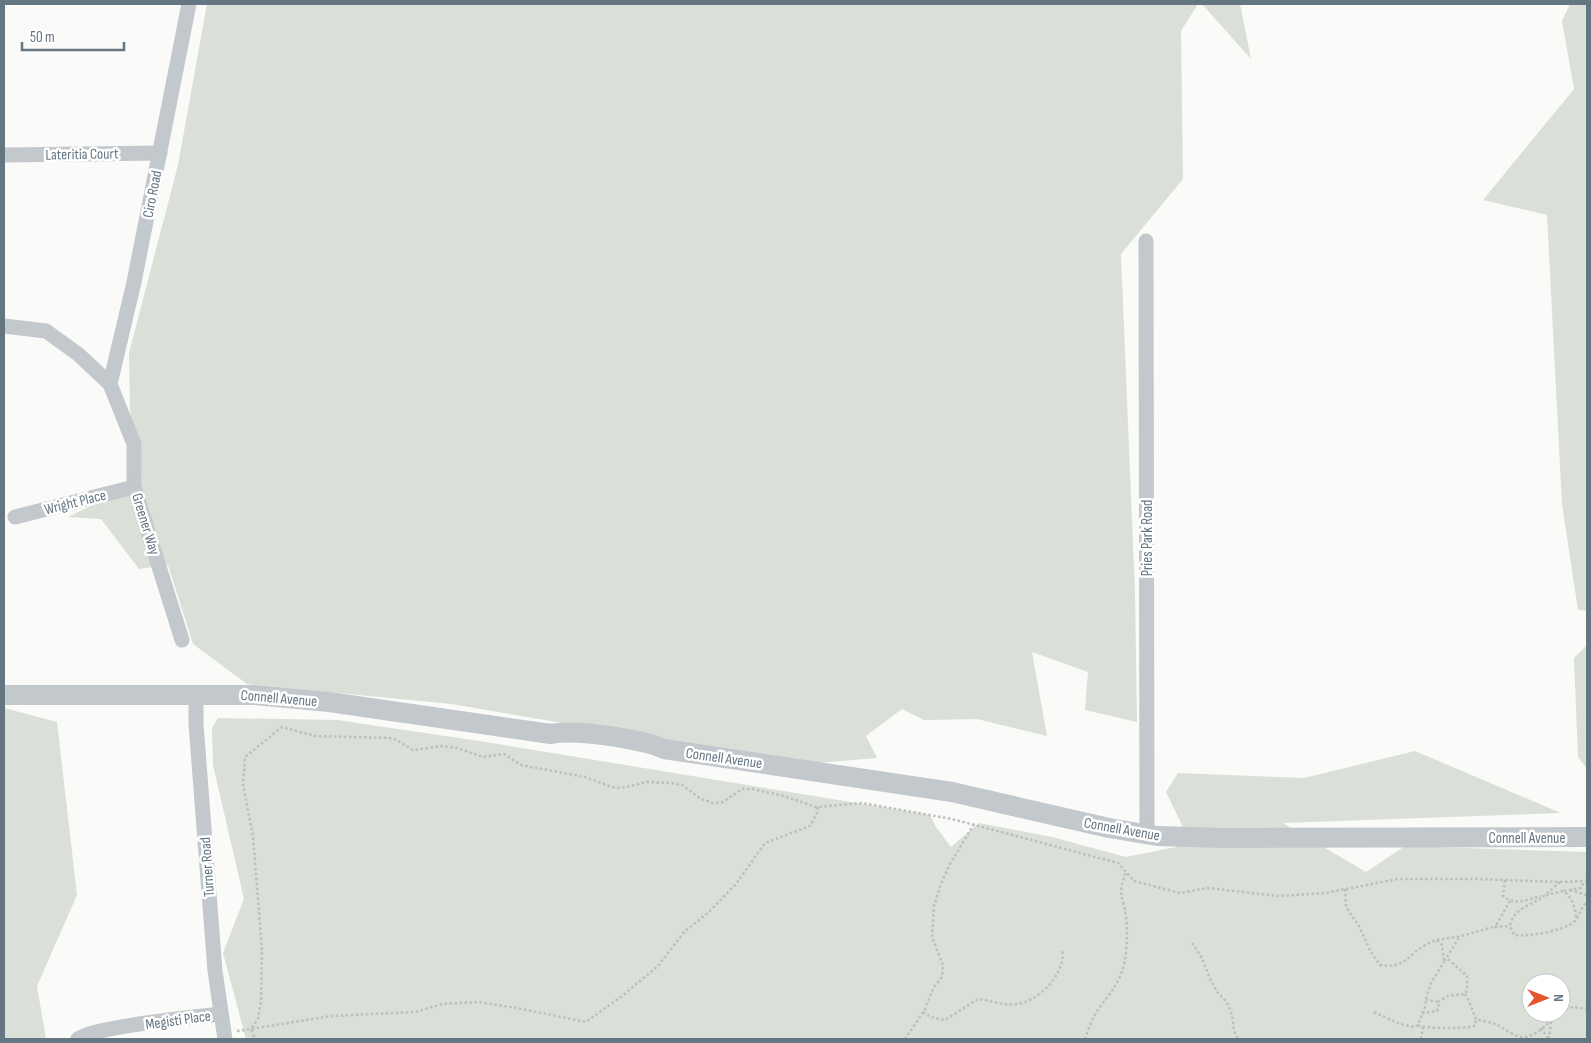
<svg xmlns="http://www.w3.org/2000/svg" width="1591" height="1043" font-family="'Sofia Sans Condensed',sans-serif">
<rect width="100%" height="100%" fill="#fafaf8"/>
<g fill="#dadfd7" fill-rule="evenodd">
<polygon points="207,4 1198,4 1181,31 1183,179 1121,254 1135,593 1137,722 1085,710 1088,672 1032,652 1047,736 977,719 924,720 902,709 866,736 877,758 804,764 451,704 247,684 193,644 168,565 139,569 101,519 68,517 142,481 130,411 129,353 178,165"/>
<polygon points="1202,4 1240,4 1251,59"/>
<polygon points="1570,4 1587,4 1587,611 1578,610 1562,504 1547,215 1483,200 1574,89 1562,21"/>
<polygon points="1587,645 1587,769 1578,757 1574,658"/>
<polygon points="4,708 57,722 77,895 37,986 46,1039 4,1039"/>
<path d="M218,718l119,2 142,21 451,74 6,12 15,20 28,-24 73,14 74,20 65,-13 -25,-52 12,-19 126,5 111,-27 146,62 -278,10 83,49 39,-26 182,6v187h-1341l-23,-86 21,-54 -31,-134 -1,-37zM1531,983h30v30h-30z"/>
</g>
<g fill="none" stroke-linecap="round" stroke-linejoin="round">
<g stroke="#bbbfc2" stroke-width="2.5" stroke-dasharray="2.5 2.5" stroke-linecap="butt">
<polyline points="818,807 817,813 810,826 765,843 736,884 709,912 685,931 658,966 622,996 586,1022 517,1008 478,1002 442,1004 415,1012 331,1016 251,1029 258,1019 261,1001 262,950 253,836 243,785 245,757 282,727 315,736 393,738 413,750 442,746 457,748 483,757 504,754 521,765 585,777 609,786 617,788 626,787 646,782 671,783 682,785 701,799 713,803 723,802 742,789 753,789 784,796 816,807 818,807 862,803 952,819 1118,863 1134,881 1180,893 1208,888 1279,896 1325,893 1398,879 1477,879 1558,882 1587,881"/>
<path d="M1505,880l-2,16c12,10 23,4 38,0"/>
<path d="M1560,882c-7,6 -14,13 -22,18 -12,7 -25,10 -28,26l4,9c13,2 51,-4 61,-14 5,-6 6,-14 12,-19"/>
<path d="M1345,889l1,18 13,19 12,26 9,13c25,4 25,-8 44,-19 11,-8 24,-7 37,-10 12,-3 23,-7 34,-9"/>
<polyline points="1570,890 1586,895 1587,897"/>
<polyline points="1564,891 1581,888 1584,882"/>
<path d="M1546,895l17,-4c10,7 12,16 13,27"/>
<polyline points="1510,901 1495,927 1510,926"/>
<polyline points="1437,940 1442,945 1444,962 1460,936"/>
<polyline points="1192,943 1202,958 1210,979 1218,993 1227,1002 1232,1015 1234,1031 1238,1039"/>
<path d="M1465,994l3,5 8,20c6,2 13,3 19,5 8,3 19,13 28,13 13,0 27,-15 35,-24"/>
<polyline points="1438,1002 1448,996 1465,994 1467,990 1467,976 1447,958"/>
<polyline points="1561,1011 1573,1007 1587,1009"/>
<path d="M923,1012l8,5 14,3 33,-21c12,1 26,7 38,5 20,-2 39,-21 45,-39 2,-5 1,-10 2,-15"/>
<polyline points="1374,1012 1400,1024 1414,1027 1418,1025 1425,1007 1426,998 1431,983 1444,962"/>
<polyline points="1422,1013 1437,1011 1439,1007 1438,1002 1426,1000"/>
<path d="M1418,1025c6,4 47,4 56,1l3,-7"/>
<polyline points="1541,1028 1548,1038"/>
<polyline points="237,1031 251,1029 255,1039"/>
<polyline points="905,1039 924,1011 934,987 942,977 943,965 932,937 934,906 941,884 950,864 974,824"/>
<path d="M1085,1039c3,-9 7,-20 12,-28 11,-15 23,-28 27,-47 3,-14 4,-32 2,-47 -3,-22 -9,-21 0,-45"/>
<polyline points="1421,1039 1423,1027"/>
<polyline points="1549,1039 1551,1022"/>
</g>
<g stroke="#c3c8cc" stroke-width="15">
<polyline points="4,155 160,153"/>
<polyline points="1146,241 1147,835"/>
<polyline points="4,326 46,331 78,354 110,384 134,444 134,487 182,640"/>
<polyline points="110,384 134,282 189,4"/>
<polyline points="15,517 134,487"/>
<polyline points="196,694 196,724 215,971 225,1039"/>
<path d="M78,1039c14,-12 117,-22 142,-25"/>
</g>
<path stroke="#c3c8cc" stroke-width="20" d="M4,695h250l75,7 222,32c24,-5 91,5 113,15l288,43 157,36 48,8 66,2 364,-1"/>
</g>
<g text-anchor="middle" stroke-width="5" stroke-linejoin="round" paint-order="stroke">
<g font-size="15" fill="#657683" stroke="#fff">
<text transform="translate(82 154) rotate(-1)" y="5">Lateritia Court</text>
<text transform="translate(152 194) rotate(-79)" y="5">Ciro Road</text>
<text transform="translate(75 502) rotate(-14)" y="5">Wright Place</text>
<text transform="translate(146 524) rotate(73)" y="5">Greener Way</text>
<text transform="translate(1147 538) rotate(-90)" y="5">Pries Park Road</text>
<text transform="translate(279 698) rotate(5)" y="5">Connell Avenue</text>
<text transform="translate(724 758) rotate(8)" y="5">Connell Avenue</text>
<text transform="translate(1122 829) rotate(10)" y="5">Connell Avenue</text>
<text x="1527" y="843">Connell Avenue</text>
<text transform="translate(207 867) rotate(-94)" y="5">Turner Road</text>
<text transform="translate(178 1020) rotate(-8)" y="5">Megisti Place</text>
</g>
</g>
<rect width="1591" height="1043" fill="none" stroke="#657683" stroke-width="10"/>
<g transform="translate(1546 998) rotate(90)"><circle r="24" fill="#ffffff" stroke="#c1c8cd"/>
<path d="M0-4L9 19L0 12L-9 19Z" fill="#e4572e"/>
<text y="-8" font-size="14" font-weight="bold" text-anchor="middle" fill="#657683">N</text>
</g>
<path d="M22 42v8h102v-8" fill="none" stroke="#657683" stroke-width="2.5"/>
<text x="30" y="42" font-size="15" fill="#657683" stroke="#ffffff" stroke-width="4" paint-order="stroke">50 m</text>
</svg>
